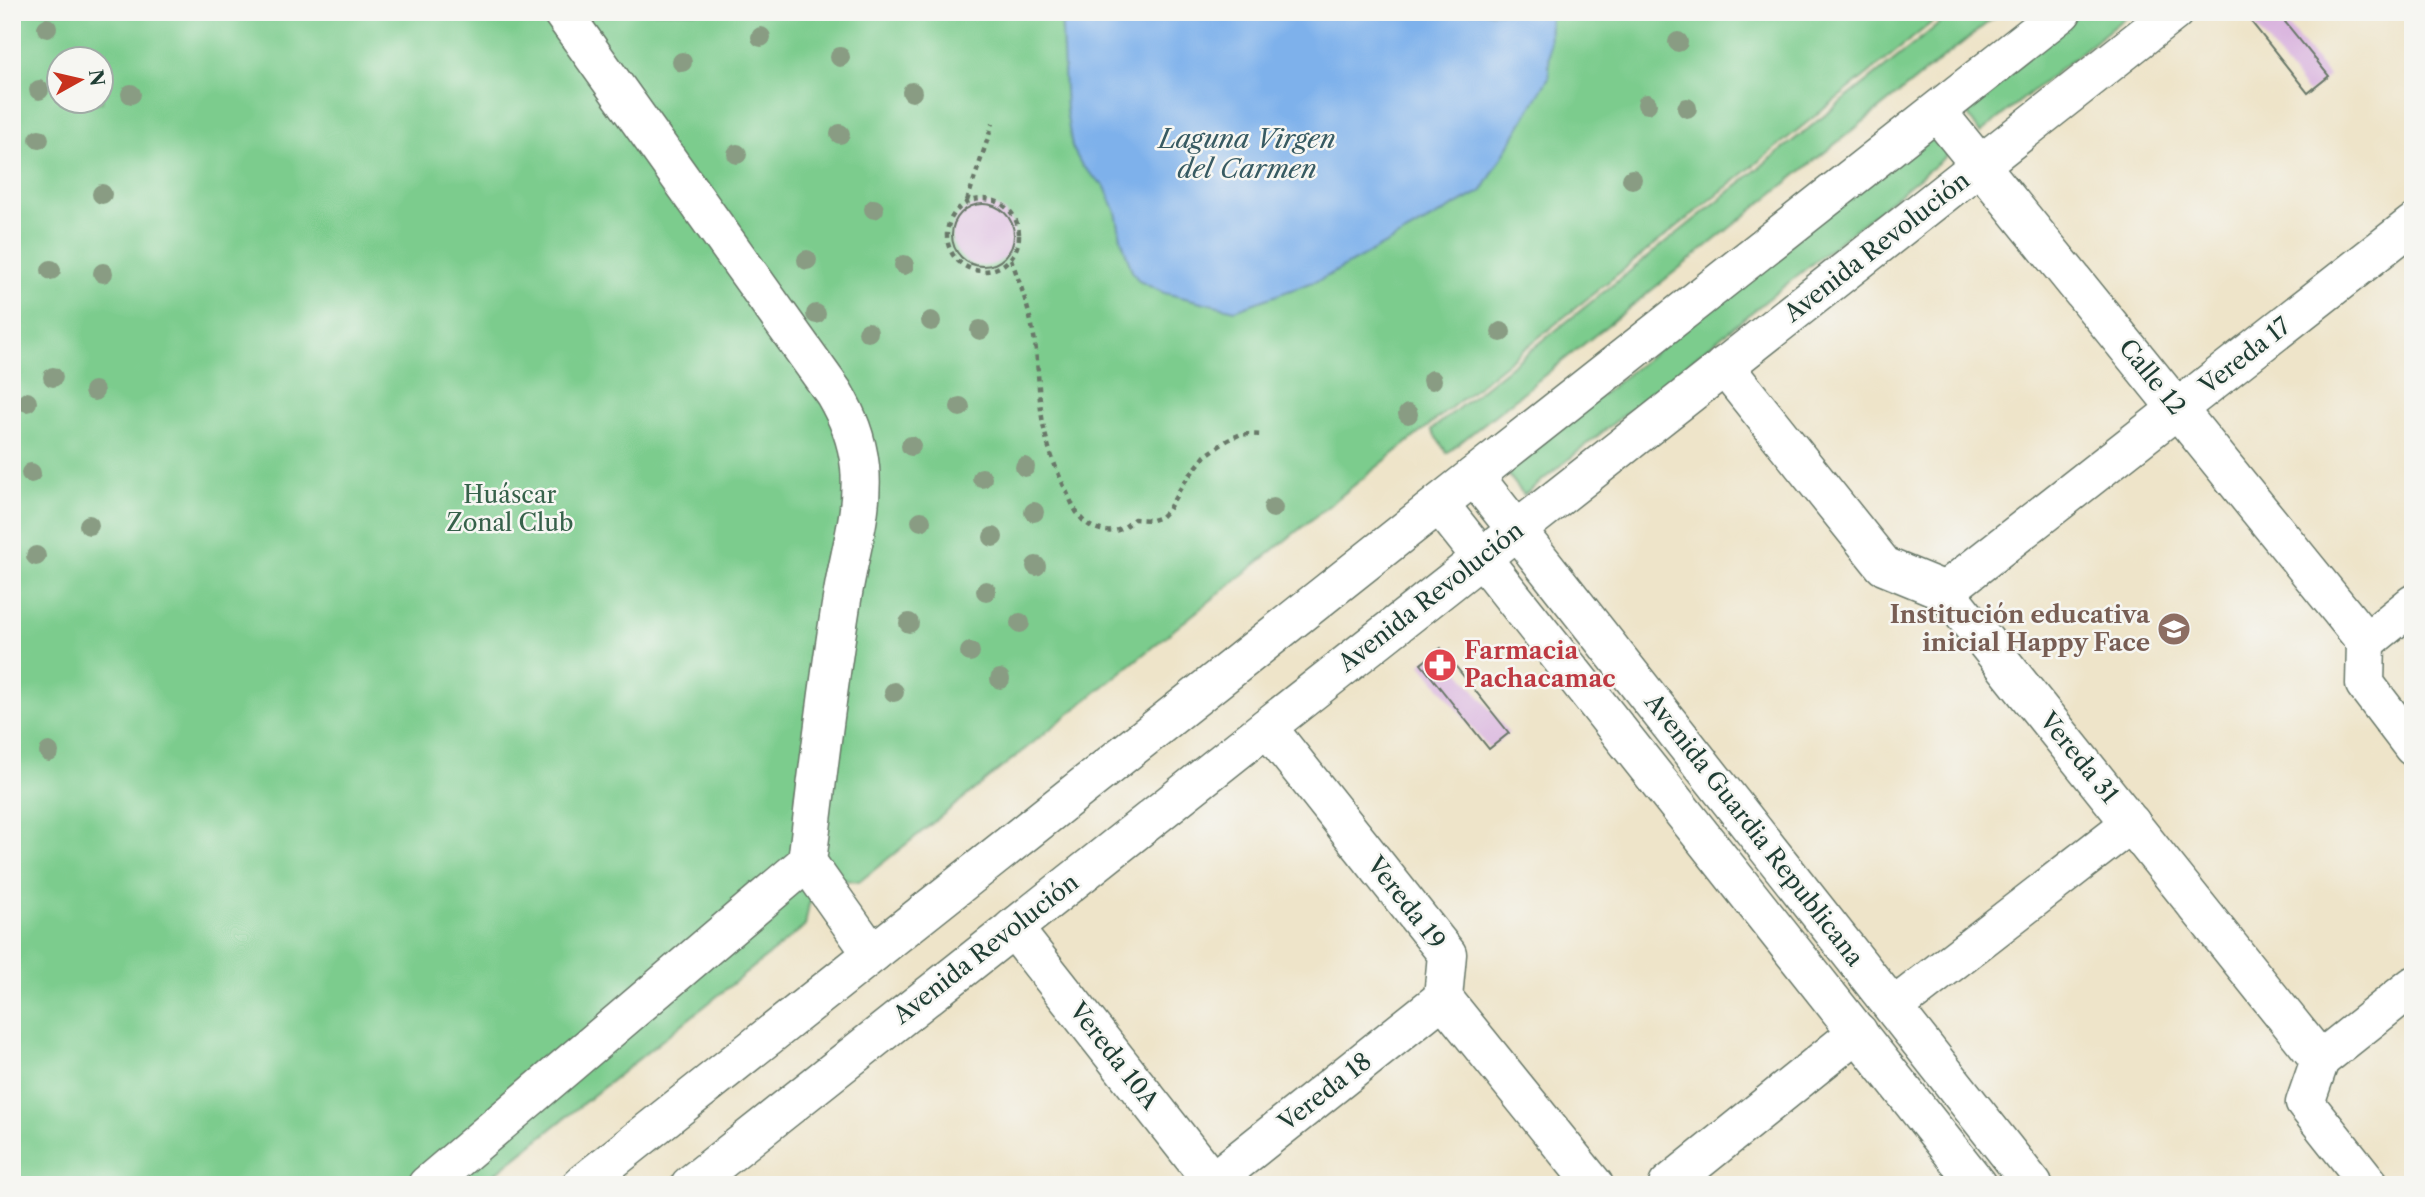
<svg xmlns="http://www.w3.org/2000/svg" width="2425" height="1197" font-family="'Libre Caslon Text',serif">
<rect width="100%" height="100%" fill="#f6f6f2"/>
<filter id="ink" filterUnits="userSpaceOnUse"><feTurbulence type="fractalNoise" baseFrequency=".0143" numOctaves="2"/><feDisplacementMap in="SourceGraphic" scale="14" xChannelSelector="R" yChannelSelector="G"/><feConvolveMatrix kernelMatrix="1 2 1 2 8 2 1 2 1" color-interpolation-filters="sRGB"/></filter>
<filter id="wash" filterUnits="userSpaceOnUse"><feTurbulence type="fractalNoise" baseFrequency=".00686" numOctaves="4" result="noise"/><feDisplacementMap in="SourceGraphic" scale="28" xChannelSelector="R" yChannelSelector="G"/><feGaussianBlur stdDeviation="1.57" result="paint"/><feColorMatrix in="noise" values="0 0 0 0 0 0 0 0 0 0 0 0 0 0 0 0 0 1.4 0 .05"/><feComposite in="paint" operator="in"/></filter>
<g filter="url(#wash)">
<rect width="100%" height="100%" fill="#eee4c9"/>
<g fill="#7bcc8d" stroke="#4d8460" stroke-width="2" fill-rule="evenodd">
<path d="M12,12h1933l-1086,870 -16,-2 -34,24 -4,22 -324,259h-469zM60,60h42v42h-42z"/>
<polygon points="1954,12 2001,12 1447,453 1431,430"/>
<polygon points="2083,12 2132,12 1980,133 1963,108"/>
<polygon points="1932,129 1950,153 1524,495 1506,472"/>
</g>
<polygon fill="#7eb1eb" stroke="#4e7790" stroke-width="2" points="1061,12 1550,12 1549,77 1482,191 1322,279 1235,310 1164,293 1139,281 1132,271 1121,238 1116,212 1105,187 1082,166 1072,147 1066,111"/>
<g id="blocks">
<g fill="#d9b3de">
<polygon points="2247,12 2277,12 2329,76 2308,93 2245,14"/>
<circle cx="983" cy="235" r="31"/>
<polygon points="1441,648 1509,733 1489,749 1421,664"/>
</g>
</g>
</g>
<g filter="url(#ink)">
<use href="#blocks" fill-opacity="0" stroke="#677768" stroke-width="2"/>
<g fill="none" stroke-linecap="round" stroke-linejoin="round">
<defs>
<g id="minor">
<path d="M562,12l272,381c14,24 23,46 26,74 4,44 -10,83 -17,126 -15,89 -25,179 -36,269l65,92"/>
<polyline points="1937,112 2366,642"/>
<polyline points="1724,366 1884,566 1945,591 2320,1060"/>
<polyline points="1474,476 2033,1185"/>
<polyline points="1439,504 1978,1185"/>
<polyline points="1945,591 2413,224"/>
<polyline points="2366,642 2365,684 2413,747"/>
<polyline points="2366,642 2413,604"/>
<polyline points="1267,727 1447,954 1443,998 1594,1185"/>
<polyline points="1013,928 1215,1185"/>
<polyline points="1894,1007 2131,823"/>
<polyline points="2320,1060 2305,1103 2370,1185"/>
<polyline points="2320,1060 2413,986"/>
<polyline points="427,1185 807,862"/>
<polyline points="581,1185 1474,476 2062,12"/>
<polyline points="690,1185 1267,727 2174,12"/>
<polyline points="1208,1185 1443,998"/>
<polyline points="1668,1185 1858,1032"/>
</g>
</defs>
<use href="#minor" stroke="#677768" stroke-width="41"/>
<g stroke="#677768" stroke-width="4.5" stroke-dasharray="5 5" stroke-linecap="butt">
<circle cx="983" cy="235" r="36"/>
<polyline points="967,201 993,123"/>
<path d="M1011,259c9,24 17,47 22,72 7,35 4,72 13,106 5,21 14,41 23,60 7,16 14,29 32,33 14,4 23,-1 33,-11l18,1 9,-3 7,-7 15,-26 22,-28 23,-16 13,-6 23,1"/>
</g>
<use href="#minor" stroke="#fff" stroke-width="38"/>
</g>
<g fill="#899c83">
<circle cx="47" cy="28" r="10"/>
<circle cx="761" cy="37" r="10"/>
<circle cx="1678" cy="42" r="10"/>
<circle cx="840" cy="57" r="10"/>
<circle cx="682" cy="62" r="10"/>
<circle cx="39" cy="90" r="10"/>
<circle cx="912" cy="92" r="10"/>
<circle cx="131" cy="94" r="10"/>
<circle cx="1647" cy="104" r="10"/>
<circle cx="1687" cy="108" r="10"/>
<circle cx="840" cy="134" r="10"/>
<circle cx="39" cy="139" r="10"/>
<circle cx="737" cy="154" r="10"/>
<circle cx="1632" cy="179" r="10"/>
<circle cx="102" cy="194" r="10"/>
<circle cx="874" cy="209" r="10"/>
<circle cx="807" cy="260" r="10"/>
<circle cx="904" cy="265" r="10"/>
<circle cx="51" cy="270" r="10"/>
<circle cx="103" cy="273" r="10"/>
<circle cx="816" cy="314" r="10"/>
<circle cx="931" cy="321" r="10"/>
<circle cx="980" cy="330" r="10"/>
<circle cx="868" cy="332" r="10"/>
<circle cx="1501" cy="332" r="10"/>
<circle cx="53" cy="377" r="10"/>
<circle cx="1432" cy="380" r="10"/>
<circle cx="94" cy="391" r="10"/>
<circle cx="27" cy="402" r="10"/>
<circle cx="960" cy="407" r="10"/>
<circle cx="1408" cy="414" r="10"/>
<circle cx="911" cy="446" r="10"/>
<circle cx="1025" cy="467" r="10"/>
<circle cx="31" cy="473" r="10"/>
<circle cx="982" cy="478" r="10"/>
<circle cx="1273" cy="508" r="10"/>
<circle cx="1034" cy="512" r="10"/>
<circle cx="921" cy="521" r="10"/>
<circle cx="89" cy="525" r="10"/>
<circle cx="993" cy="537" r="10"/>
<circle cx="36" cy="556" r="10"/>
<circle cx="1036" cy="566" r="10"/>
<circle cx="986" cy="591" r="10"/>
<circle cx="909" cy="623" r="10"/>
<circle cx="1020" cy="623" r="10"/>
<circle cx="970" cy="652" r="10"/>
<circle cx="1000" cy="679" r="10"/>
<circle cx="894" cy="692" r="10"/>
<circle cx="49" cy="752" r="10"/>
</g>
</g>
<defs>
<symbol id="school-disc" viewBox="-11 -11 22 22"><circle r="9.5" fill="#8d6e63" stroke="#f6f6f2"/><path d="M0-5L7-2L0 1L-7-2ZM-4 1L0 2.5L4 1V4Q0 6-4 4Z" fill="#fff"/></symbol>
<symbol id="pharmacy-disc" viewBox="-11 -11 22 22"><circle r="9.5" fill="#e0444e" stroke="#f6f6f2"/><path d="M-2-6h4v4h4v4h-4v4h-4v-4h-4v-4h4Z" fill="#fff"/></symbol>
</defs>
<g fill-rule="evenodd">
<use href="#school-disc" x="2155" y="610" width="38" height="38"/>
<use href="#pharmacy-disc" x="1421" y="646" width="38" height="38"/>
</g>
<g text-anchor="middle" stroke-width="5" stroke-linejoin="round" paint-order="stroke">
<g font-size="24" fill="#1f3d34" stroke="#f6f6f2">
<text transform="translate(1877 247) rotate(-38)" y="8">Avenida Revolución</text>
<text transform="translate(2245 356) rotate(-38)" y="8">Vereda 17</text>
<text transform="translate(2152 377) rotate(51)" y="8">Calle 12</text>
<text transform="translate(1431 597) rotate(-38)" y="8">Avenida Revolución</text>
<text transform="translate(2079 758) rotate(51)" y="8">Vereda 31</text>
<text transform="translate(1754 830) rotate(52)" y="8">Avenida Guardia Republicana</text>
<text transform="translate(1406 903) rotate(52)" y="8">Vereda 19</text>
<text transform="translate(986 949) rotate(-38)" y="8">Avenida Revolución</text>
<text transform="translate(1114 1056) rotate(52)" y="8">Vereda 10A</text>
<text transform="translate(1325 1092) rotate(-38)" y="8">Vereda 18</text>
</g>
<g font-size="24" fill="#36614a" stroke="#f6f6f2">
<text x="510" y="503">Huáscar<tspan x="510" dy="28">Zonal Club</tspan></text>
</g>
<g font-size="24" font-weight="bold" fill="#785e54" stroke="#f6f6f2" text-anchor="end">
<text x="2150" y="623">Institución educativa<tspan x="2150" dy="28">inicial Happy Face</tspan></text>
</g>
<g font-size="24" font-weight="bold" fill="#be3a42" stroke="#f6f6f2" text-anchor="start">
<text x="1464" y="659">Farmacia<tspan x="1464" dy="28">Pachacamac</tspan></text>
</g>
<g font-size="26" font-style="italic" fill="#375a62" stroke="#f6f6f2">
<text x="1247" y="148">Laguna Virgen<tspan x="1247" dy="30">del Carmen</tspan></text>
</g>
</g>
<rect width="2425" height="1197" fill="none" stroke="#f6f6f2" stroke-width="42"/>
<g transform="translate(80 80) rotate(82)"><circle r="33" fill="#f6f6f2" stroke="#a0aca6" stroke-width="2"/>
<path d="M0-5L12 26L0 18L-12 26Z" fill="#c8321e"/>
<text y="-10" font-size="19" font-weight="bold" text-anchor="middle" fill="#1f3d34">N</text>
</g>
</svg>
